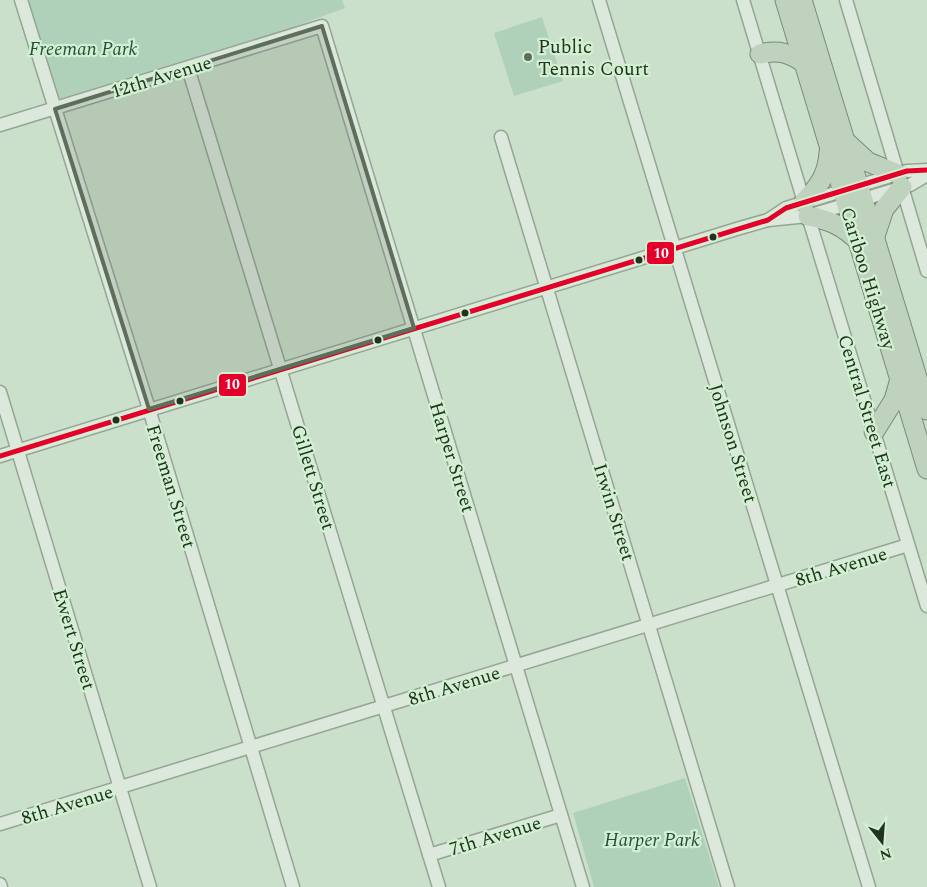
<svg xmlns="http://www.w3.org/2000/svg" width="927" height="887" font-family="Spectral,serif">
<rect width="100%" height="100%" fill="#cbe0cb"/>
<g fill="#afd1b9">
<polygon points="18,0 342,0 345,8 187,66 51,107"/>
<polygon points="542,17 563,81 514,96 494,33"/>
<polygon points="685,778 719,887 594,887 573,813"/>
</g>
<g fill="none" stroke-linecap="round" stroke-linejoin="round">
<defs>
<g id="minor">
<polyline points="21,0 149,409 293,887"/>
<polyline points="599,0 869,887"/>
<polyline points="743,0 804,202"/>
<polyline points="846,0 898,174"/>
<polyline points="188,68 439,887"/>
<polyline points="0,125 322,26 583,887"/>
<polyline points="501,137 728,887"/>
<polyline points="902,187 927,271"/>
<polyline points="808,216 927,606"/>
<polyline points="768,220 786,208 907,171 927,170"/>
<polyline points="0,392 150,887"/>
<polyline points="0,456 740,228 768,220 808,216 910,185 927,175"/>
<polyline points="0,824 908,545"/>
<polyline points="429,855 561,815"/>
<polyline points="0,884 1,887"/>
</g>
<g id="highway">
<polyline points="785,0 927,469"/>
<polyline points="802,0 927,410"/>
<path d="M760,54c18,-5 29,-1 44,9"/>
<polyline points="844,140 868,162 898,174"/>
<path d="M804,202c15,-16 24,-28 25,-50"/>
<path d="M808,216c21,4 36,10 51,26"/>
<polyline points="874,239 884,209 902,187"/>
<polyline points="874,432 894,400 900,379"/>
</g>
</defs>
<use href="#minor" stroke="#95a595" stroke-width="15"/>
<use href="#highway" stroke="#7c8a7b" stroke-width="21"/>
<use href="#minor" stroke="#dce8dc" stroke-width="12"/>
<use href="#highway" stroke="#bed2bd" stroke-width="19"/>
<defs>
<polyline id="bus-1" points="0,456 768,220 786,208 907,171 927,170"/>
</defs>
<use href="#bus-1" stroke="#d1f1d2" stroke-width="9"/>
<use href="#bus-1" stroke="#e4002b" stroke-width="5"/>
</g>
<path fill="#5d6f5b" fill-opacity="0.2" stroke="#5d6f5b" stroke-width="4" stroke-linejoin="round" d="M322,26l92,302 -265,81 -94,-300z"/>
<circle fill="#5d6f5b" stroke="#d1f1d2" stroke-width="2" cx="528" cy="57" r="5"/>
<g fill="#22321e" stroke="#d1f1d2" stroke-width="2">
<circle cx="713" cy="237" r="4.5"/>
<circle cx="639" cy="260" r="4.5"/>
<circle cx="465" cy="313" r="4.5"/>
<circle cx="378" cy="340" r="4.5"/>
<circle cx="180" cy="401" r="4.5"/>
<circle cx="116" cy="420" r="4.5"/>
</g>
<g text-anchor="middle" stroke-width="4.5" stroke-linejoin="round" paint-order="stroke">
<g font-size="19" fill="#22321e" stroke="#d1f1d2" text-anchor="start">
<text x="538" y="53">Public<tspan x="538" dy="22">Tennis Court</tspan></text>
</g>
<g font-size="19" font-style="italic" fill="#274c3c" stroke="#d1f1d2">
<text x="83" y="55">Freeman Park</text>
<text x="652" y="846">Harper Park</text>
</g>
<g font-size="19" fill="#22321e" stroke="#d1f1d2">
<text transform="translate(161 76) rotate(-17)" y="7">12th Avenue</text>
<text transform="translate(869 278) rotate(73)" y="7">Cariboo Highway</text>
<text transform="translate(868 411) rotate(73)" y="7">Central Street East</text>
<text transform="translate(734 443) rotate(73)" y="7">Johnson Street</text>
<text transform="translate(453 457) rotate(73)" y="7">Harper Street</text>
<text transform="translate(314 477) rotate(73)" y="7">Gillett Street</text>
<text transform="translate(172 486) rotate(73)" y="7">Freeman Street</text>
<text transform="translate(615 512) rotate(73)" y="7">Irwin Street</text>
<text transform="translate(841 566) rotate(-17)" y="7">8th Avenue</text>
<text transform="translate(75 639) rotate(73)" y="7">Ewert Street</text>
<text transform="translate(454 685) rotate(-17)" y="7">8th Avenue</text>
<text transform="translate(67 804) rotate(-17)" y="7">8th Avenue</text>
<text transform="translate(495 835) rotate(-17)" y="7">7th Avenue</text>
</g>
</g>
<g stroke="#d1f1d2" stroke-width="2">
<rect x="646" y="241" width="29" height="24" rx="5" fill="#e4002b"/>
<rect x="218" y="373" width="29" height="24" rx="5" fill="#e4002b"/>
</g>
<g font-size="14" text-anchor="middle" font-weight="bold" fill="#fff">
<text x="661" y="258">10</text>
<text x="232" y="389">10</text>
</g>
<g transform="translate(882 842) rotate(163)" stroke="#d1f1d2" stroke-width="4" paint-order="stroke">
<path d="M0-4L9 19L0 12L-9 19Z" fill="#22321e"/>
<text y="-8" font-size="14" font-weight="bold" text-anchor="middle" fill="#22321e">N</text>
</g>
</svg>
